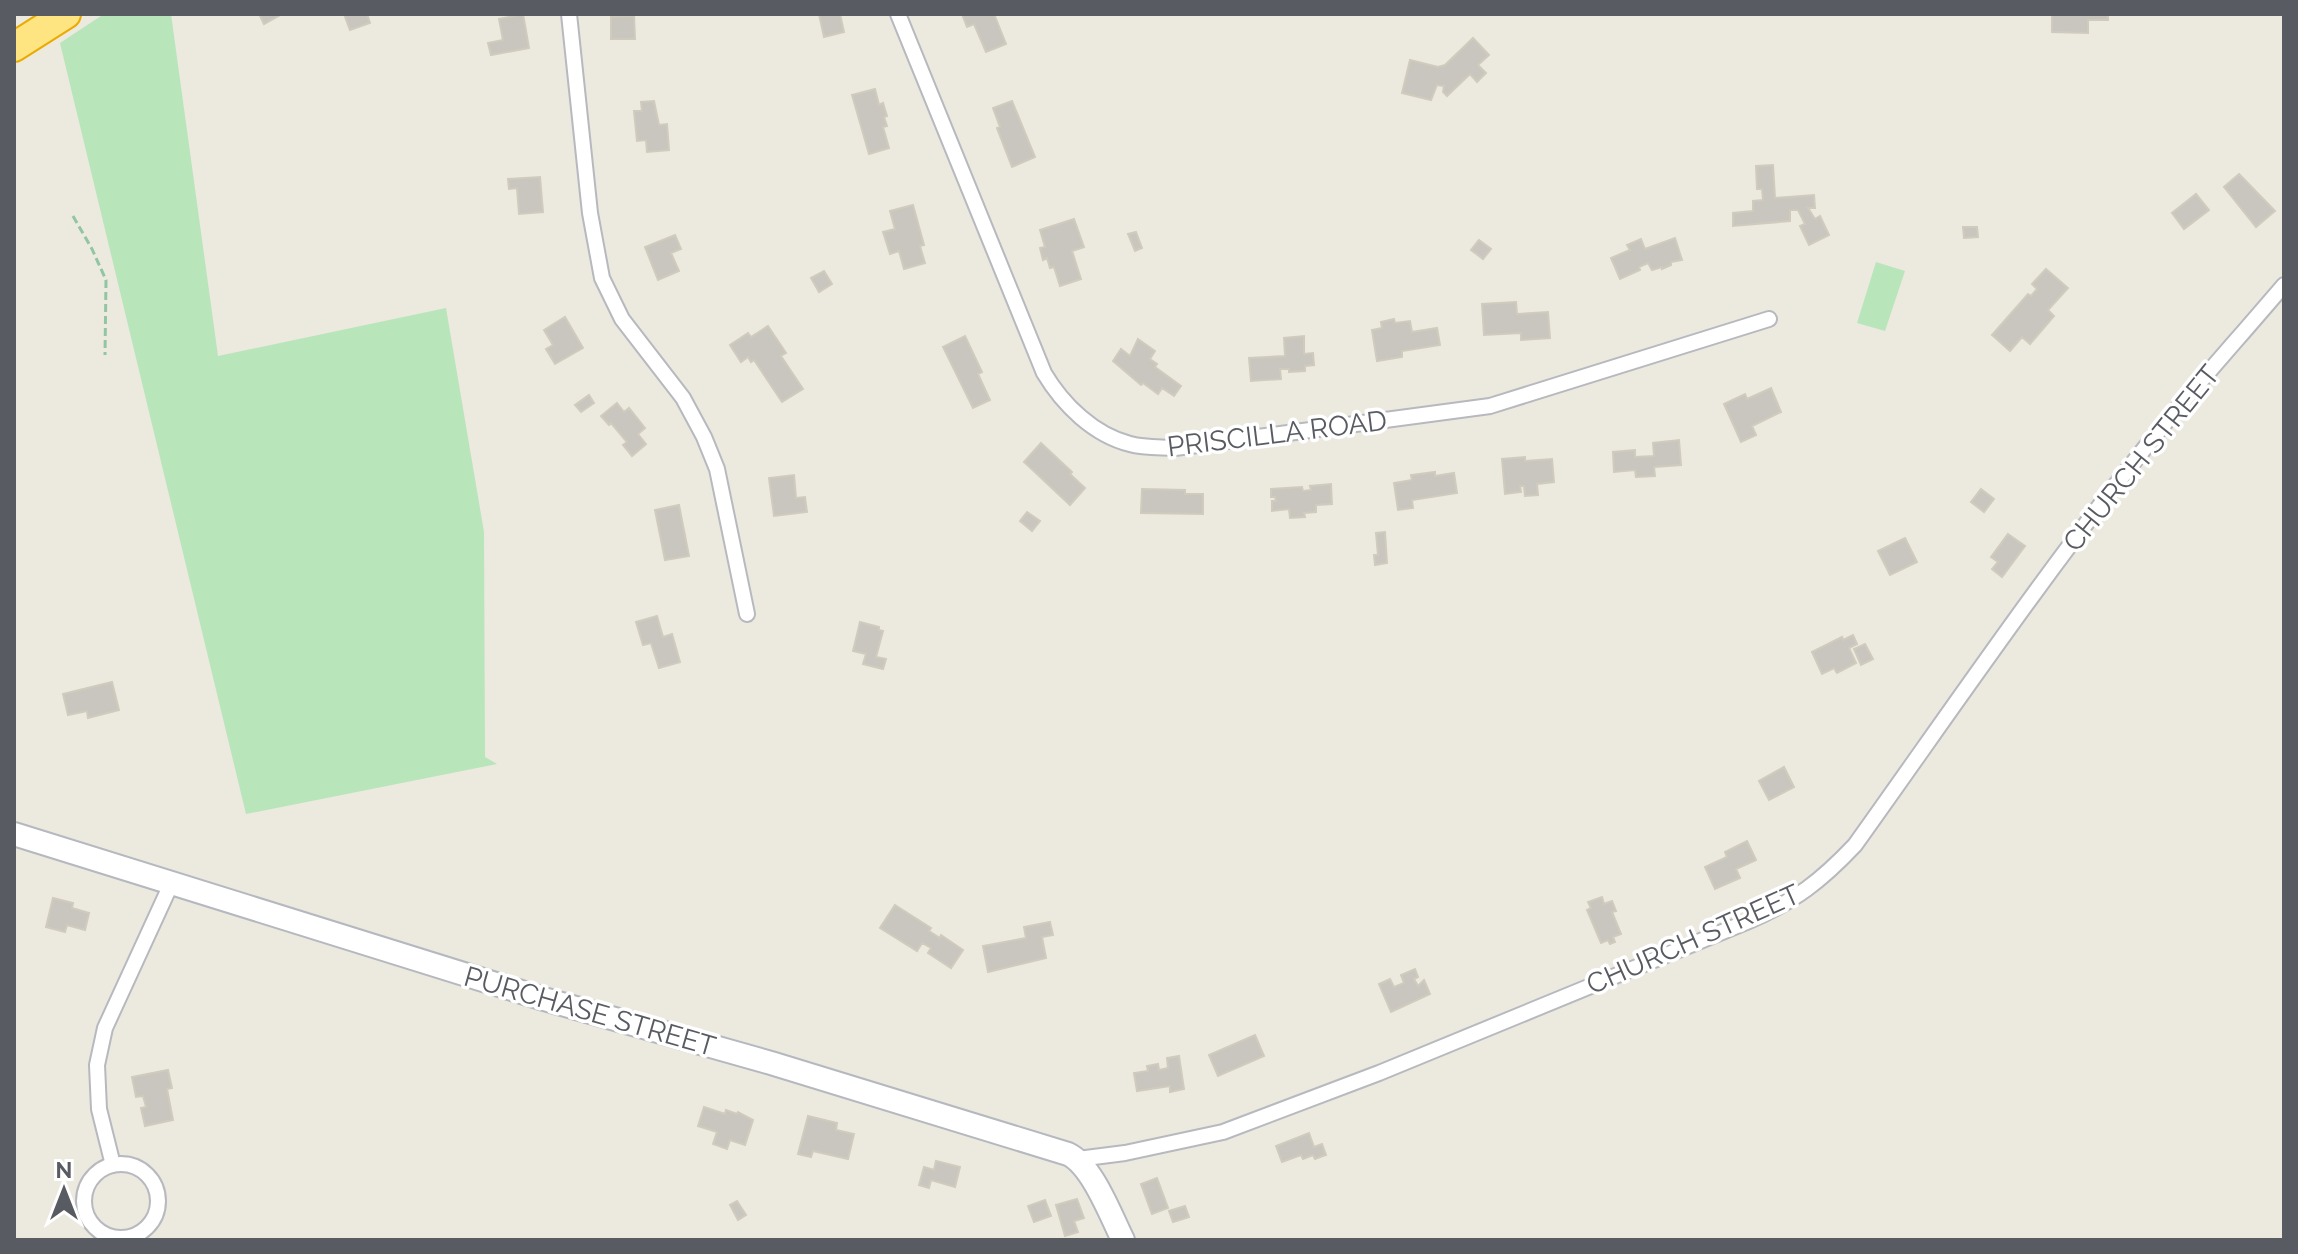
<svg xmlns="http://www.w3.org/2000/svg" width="2298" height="1254" font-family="Raleway,sans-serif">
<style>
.green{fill:#b9e5bb}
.building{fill:#c8c6be;stroke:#d0cbbd;stroke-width:2}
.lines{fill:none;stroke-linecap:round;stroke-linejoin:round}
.street-casing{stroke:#b7b9bf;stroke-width:18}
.secondary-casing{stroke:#b5b8bf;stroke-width:26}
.highway-casing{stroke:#eaaa00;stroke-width:32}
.path{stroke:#92c6a3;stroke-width:3;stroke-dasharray:8 4;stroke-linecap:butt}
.street{stroke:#fff;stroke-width:14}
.secondary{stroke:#fff;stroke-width:22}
.highway{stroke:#ffe482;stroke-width:28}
.labels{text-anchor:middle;stroke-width:7;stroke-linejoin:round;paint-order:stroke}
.street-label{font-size:28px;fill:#585b61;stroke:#fff}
</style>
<rect width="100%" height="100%" fill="#ece9df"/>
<path class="green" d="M104 14H171L218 356 446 308 484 532 485 757 497 764 246 814 60 43Z
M1876 262 1905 271 1885 331 1857 323Z"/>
<path class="building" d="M259 14H282L264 24Z
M344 14H367L370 23 350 30Z
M523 14 529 48 491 55 488 43 503 40 499 19Z
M819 14H840L844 32 824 37Z
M962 14H994L1006 44 986 52 974 24 967 27Z
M2052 14H2108V20H2088V33L2052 32Z
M634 16 635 39H611V17Z
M1473 38 1489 55 1478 65 1486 73 1477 82 1470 74 1447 96 1443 92 1444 86 1437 85 1431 100 1402 93 1410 60 1438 67 1445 65Z
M875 89 879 105 883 103 887 116 884 117 887 126 883 127 889 148 869 154 852 95Z
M654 101 659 125 667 124 669 150 647 152 646 140 637 141 634 111H642L641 102Z
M1012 101 1035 157 1012 167 997 128 1000 127 993 108Z
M1773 165 1775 198 1814 195 1815 208H1808L1815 219 1820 216 1829 235 1809 245 1800 226 1805 224 1798 210H1790V221L1733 226V213L1753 211V201L1763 200 1762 189H1757L1756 166Z
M2239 174 2275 211 2256 227 2224 187Z
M540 177 543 212 519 214 517 188 509 189 508 179Z
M2196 194 2209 210 2184 229 2172 213Z
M913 205 924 245 920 246 925 263 904 269 899 251 890 254 883 232 895 229 890 211Z
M1074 219 1084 247 1072 251 1081 279 1060 286 1054 267 1050 268 1047 258 1043 260 1040 248 1045 247 1040 230Z
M1963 227H1977L1978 237 1964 238Z
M1136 232 1142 248 1135 251 1128 234Z
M675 235 681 249 671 253 679 271 658 280 645 247Z
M1675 238 1682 260 1671 262V265L1662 269V267L1652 270 1648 263 1639 267 1640 270 1620 279 1611 258 1630 250 1627 245 1641 239 1645 249Z
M1479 240 1491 249 1483 259 1471 250Z
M2046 269 2068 288 2048 310 2054 316 2030 344 2022 337 2010 351 1992 335 2028 294 2031 296 2037 289 2032 284Z
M824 271 832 284 819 292 811 278Z
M1516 302 1517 314 1548 312 1550 338 1521 340V333L1484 335 1482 304Z
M565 317 583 348 555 364 546 349 553 345 544 330Z
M1394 319 1395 323 1410 321 1412 332 1437 328 1440 345 1402 351V357L1377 361 1372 330 1382 328 1381 322Z
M768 326 786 353 781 356 803 389 782 402 754 360 751 362 748 357 741 362 730 345 748 333 751 337Z
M965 336 982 372 978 374 990 400 973 408 943 347Z
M1304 336V354L1313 353 1314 365 1305 366V371L1289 372V369H1280L1281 379 1251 381 1249 358 1285 356 1284 338Z
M1138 339 1155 351 1150 359 1157 364 1155 367 1181 386 1174 396 1162 388 1158 394 1143 383 1141 385 1113 361 1121 349 1130 356Z
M1771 388 1781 412 1752 426 1756 435 1741 442 1724 404 1745 394 1747 399Z
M589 395 594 403 581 412 575 405Z
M617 403 624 412 629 408 645 428 638 434 646 444 632 456 623 445 627 442 611 423 609 425 601 416Z
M1679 440 1681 465 1654 467 1655 476 1636 477 1635 470 1614 472 1613 452 1635 450V457L1654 456 1653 443Z
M1041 443 1072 472 1070 474 1085 488 1070 505 1024 462Z
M1525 457V461L1552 459 1554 482 1537 484 1538 495 1525 496 1524 486H1520L1521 492 1505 494 1502 459Z
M1435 472V476L1454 473 1457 493 1412 500 1413 508 1398 510 1394 483 1412 480 1411 475Z
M794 475 796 498 805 497 807 512 774 516 769 478Z
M1331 484 1332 504 1316 505V512L1304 513 1305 517 1290 518 1289 509 1272 511V501H1276L1275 497H1271V489L1302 487 1303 491 1311 490 1310 486Z
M1142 489 1185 490V494H1203V514L1141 513Z
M1981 489 1994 499 1984 512 1971 502Z
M679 505 689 556 665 560 655 510Z
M1027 512 1040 521 1032 531 1020 521Z
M1385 532 1387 563 1375 565 1374 555H1378L1376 533Z
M2008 534 2025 546 2002 577 1992 569 1998 562 1991 557Z
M1905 538 1917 562 1890 575 1878 551Z
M657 616 663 637 672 634 680 662 659 668 651 643 643 645 636 622Z
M860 622 879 627V630L883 631 876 657 886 659 883 669 863 664 866 654 853 651Z
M1853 635 1857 644 1849 648 1856 663 1837 673 1834 668 1822 674 1812 652 1842 637 1843 640Z
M1865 644 1873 659 1861 665 1854 649Z
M112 682 119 710 88 718 87 711 68 715 63 694Z
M1784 767 1794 787 1769 800 1759 781Z
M1747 841 1756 860 1736 869 1740 878 1715 889 1705 867 1727 857 1725 852Z
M1602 897 1604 904 1612 901 1616 911 1612 912 1621 934 1613 937 1615 942 1610 944 1608 940 1601 943 1587 910 1591 908 1588 902Z
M53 898 73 903 72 908 89 913 85 930 67 925 65 932 46 927Z
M895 905 931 928 929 931 940 938 941 935 963 950 951 968 928 953 931 948 922 943 917 951 880 928Z
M1050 922 1053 935 1042 937 1046 958 988 972 983 946 1026 938 1024 927Z
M1415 969 1418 977 1414 979 1418 986 1424 980 1430 994 1391 1012 1379 984 1390 979 1394 987 1404 983 1401 975Z
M1255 1035 1264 1056 1218 1076 1209 1055Z
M1179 1056 1184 1089 1170 1092V1086L1137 1091 1134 1073 1148 1071 1147 1066 1158 1064 1159 1070 1168 1068 1167 1058Z
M168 1070 172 1088 167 1089 173 1120 145 1126 141 1108 146 1107 143 1096 136 1097 132 1077Z
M704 1107 725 1114 726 1110 737 1114 738 1112 753 1120 745 1145 730 1140 727 1149 713 1144 717 1132 698 1126Z
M808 1116 837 1123 836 1130 854 1134 848 1159 813 1151 811 1157 798 1154Z
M1309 1133 1314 1147 1322 1144 1326 1155 1315 1159 1313 1155 1303 1159 1301 1155 1282 1162 1276 1146Z
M936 1161 960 1167 955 1187 931 1180 929 1188 919 1185 924 1167 934 1170Z
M1157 1178 1168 1208 1152 1214 1141 1184Z
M1077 1199 1084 1218 1074 1221 1078 1232 1065 1236 1056 1205Z
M1045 1200 1051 1216 1034 1222 1028 1206Z
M737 1201 746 1215 738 1220 730 1205Z
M1185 1206 1189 1217 1173 1222 1169 1211Z"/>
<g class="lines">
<defs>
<path id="street" d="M569 14 590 213 602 278 622 319 683 398 704 437 717 469 747 614
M898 14 1044 373C1063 405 1094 435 1130 444 1144 448 1160 447 1175 448L1490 406 1769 319
M1078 1159 1125 1153 1223 1132 1379 1073 1749 921C1795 901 1821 881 1855 845 1955 705 2052 562 2161 428 2201 380 2243 333 2284 285
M84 1201a37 37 0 1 1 74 0a37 37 0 1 1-74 0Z
M113 1165 99 1109 97 1065 105 1028 172 882"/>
<path id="secondary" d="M14 834 544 999 771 1063 1068 1154C1092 1165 1111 1216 1123 1240"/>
<path id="highway" d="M14 47 66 14"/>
</defs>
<use href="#street" class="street-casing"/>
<use href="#secondary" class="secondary-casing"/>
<use href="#highway" class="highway-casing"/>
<path class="path" d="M73 216 92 249 106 280 105 355"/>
<use href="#street" class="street"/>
<use href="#secondary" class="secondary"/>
<use href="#highway" class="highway"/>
</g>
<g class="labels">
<g class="street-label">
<text transform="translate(1277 433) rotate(-7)" y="10">PRISCILLA ROAD</text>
<text transform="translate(2141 458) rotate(-51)" y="10">CHURCH STREET</text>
<text transform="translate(1693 939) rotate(-24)" y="10">CHURCH STREET</text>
<text transform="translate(590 1011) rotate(16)" y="10">PURCHASE STREET</text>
</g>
</g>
<rect width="2298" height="1254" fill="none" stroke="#585b61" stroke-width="32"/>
<g transform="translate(64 1190)" stroke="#ffffff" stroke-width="6" paint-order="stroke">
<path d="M0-6L14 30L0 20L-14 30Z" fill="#585b61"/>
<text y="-12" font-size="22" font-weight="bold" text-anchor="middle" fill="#585b61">N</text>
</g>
</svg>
